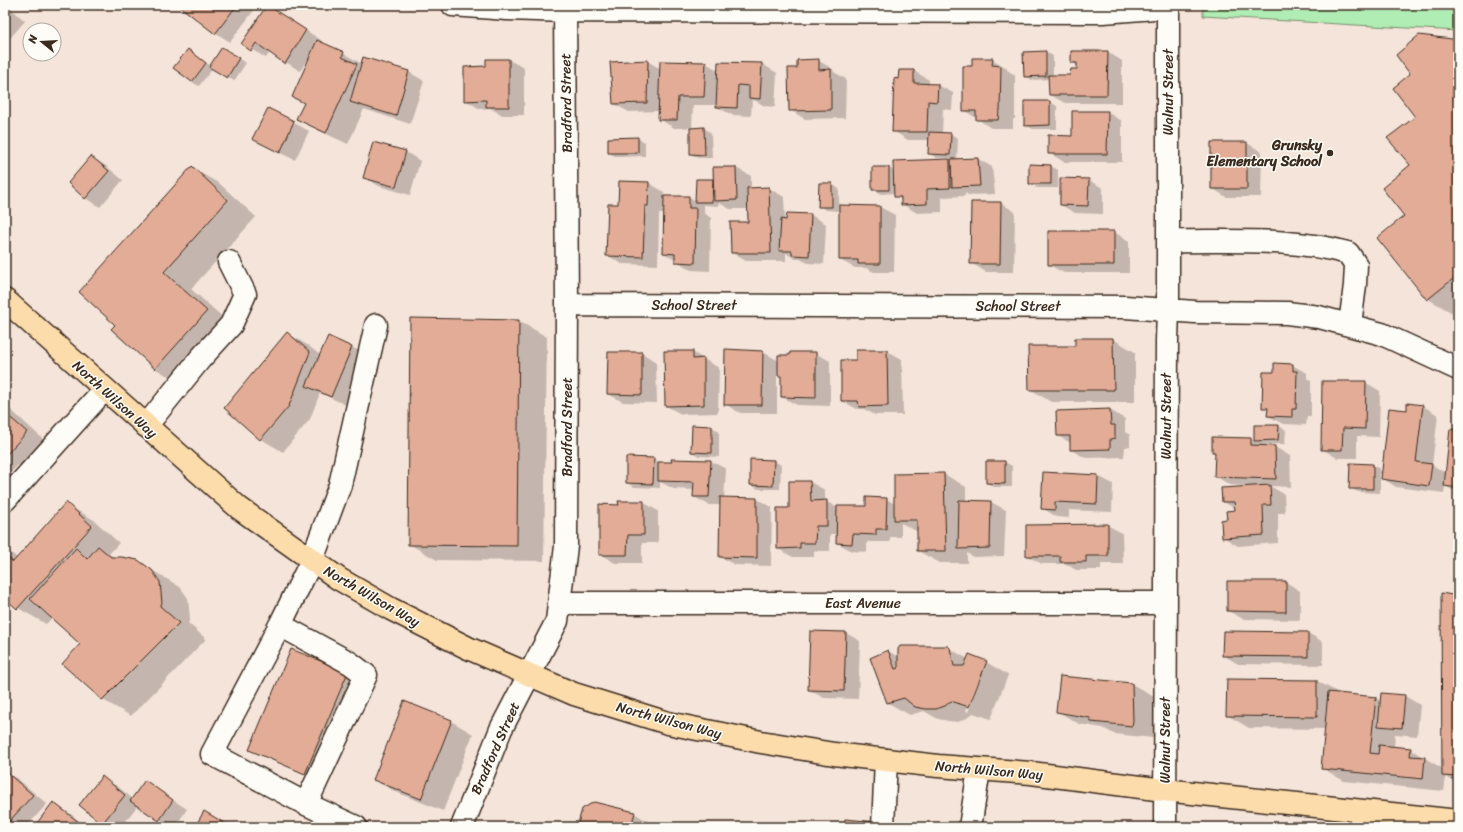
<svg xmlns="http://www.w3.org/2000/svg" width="1463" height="832" font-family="Sriracha,sans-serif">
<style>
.green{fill:#b0edb4;stroke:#768c69}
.shadow{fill:#0003;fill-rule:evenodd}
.building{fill:#e2ac97;stroke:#3b2a1e}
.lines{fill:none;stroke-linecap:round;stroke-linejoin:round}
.minor-casing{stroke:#3b2a1e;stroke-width:25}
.major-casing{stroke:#3b2a1e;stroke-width:25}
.minor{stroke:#fdfcf7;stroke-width:22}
.major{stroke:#fddcac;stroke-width:22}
.poi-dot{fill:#3b2a1e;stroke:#fdfcf7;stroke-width:1.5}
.labels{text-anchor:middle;stroke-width:3;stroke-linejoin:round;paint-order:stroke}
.street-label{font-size:14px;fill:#3b2a1e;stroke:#fdfcf7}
.poi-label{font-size:14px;font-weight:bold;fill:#3b2a1e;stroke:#fdfcf7;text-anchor:end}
</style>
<rect width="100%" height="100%" fill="#f5e4da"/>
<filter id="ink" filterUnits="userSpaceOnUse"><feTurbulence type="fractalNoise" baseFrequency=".025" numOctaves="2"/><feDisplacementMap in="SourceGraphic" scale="8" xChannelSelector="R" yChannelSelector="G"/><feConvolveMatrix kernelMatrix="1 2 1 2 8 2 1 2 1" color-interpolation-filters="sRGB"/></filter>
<g filter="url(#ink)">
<path class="green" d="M1203 5H1458V31L1203 16Z"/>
<path class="shadow" d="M5 5H7L25 21 5 44Z
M180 5H258L230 42 216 33Z
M268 6 321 40 319 42 343 53 362 64 364 58 409 72 424 81 410 124 364 109 348 144 320 131 298 119 304 103 310 59 309 58 300 71 270 52 266 58 242 44Z
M1451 40 1458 44V313L1456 315 1428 299 1405 216 1417 117Z
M222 49 246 63 234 81 213 68 199 86 192 82 188 50 211 66Z
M1046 52 1053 56V76H1071L1078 70V66L1072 62 1108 52 1122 61V103H1065L1050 95V79L1032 80 1025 76Z
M992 59 1007 68V70L1015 75V119H1013V128H991L964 110 973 67Z
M509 60 524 68V115H502L490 108 480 109 465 100 487 67Z
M647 61 661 69 706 63 719 71 762 64 777 73 775 107 765 106 752 99 751 116 732 115 717 107 718 105H693L692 129 704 128 711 133 712 158H698L691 154V128H674L659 119V111L629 112 614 104Z
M819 61 833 69 834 72 846 79 845 118 805 119 790 110 798 69Z
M900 71H914L929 80V84L938 85 953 93 952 110 943 109 942 134H951L958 138 957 160 978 159 992 167 995 194 968 195 965 193V196L942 197V212L917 213 902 204V200L895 196V193L881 194 873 189 889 168 894 171 949 160 952 162V158H936L929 153V140H908L893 131Z
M1050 102 1057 106V129H1033L1025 125Z
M269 109 309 131 295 160 268 147Z
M1107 112 1122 121V162H1064L1049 153Z
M637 138 645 142V156L617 157 609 153Z
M1247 143 1262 152 1261 197H1226L1212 188Z
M406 152 420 161 410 195 379 186 364 177Z
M92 157 106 166 123 180 100 207 85 198Z
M1051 166 1058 170V188H1037L1030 183Z
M192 168 220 184 256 217 191 289 234 327 184 385 156 369 112 329 116 324Z
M736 168 751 176V189L769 188 784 197 785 221 811 215 826 224 824 264 808 263 800 259H795L786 253V261H746L732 253 749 223 748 209H730L719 203V206L704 205V213L711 218 710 271 691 270 664 253V214H659L658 265 622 264 607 255 619 205 649 183 664 192V197H689L696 202 713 180 715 182Z
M1088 180 1103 188V214L1075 213 1061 205Z
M820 184H832L839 189V206L880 207 895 215 894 272H874L866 268H855L840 260V211L826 210 819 206Z
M1001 203 1015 212 1014 272H986L971 263Z
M1114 232 1129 241V273H1064L1049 265Z
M519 321 547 337 544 561 437 560 409 544Z
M287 333 309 346 321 356 329 337 352 347 367 356 346 405 320 393 310 419 283 452 261 439 225 408Z
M1113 339 1135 352V402H1051L1030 389Z
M857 351H887L902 359 903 415H875L864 409H857L842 401 857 361Z
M692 352 719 368 718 413 681 414 666 406Z
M763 352 779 361 791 356 815 353 830 361V406L797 405 782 397V377L777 374V413H740L725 404Z
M642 353 656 362 657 403 623 402 608 394Z
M1292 365 1307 373V378L1311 380V417H1307L1306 425 1283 424 1268 416 1269 411 1263 407 1275 373Z
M1365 382 1380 391 1379 437 1357 436V458H1337L1322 449Z
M1423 406 1438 415 1432 465 1446 473 1458 431V493L1445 486 1444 493 1396 487 1382 478 1407 411Z
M5 407 11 410 54 449 32 473 18 465 5 479Z
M1110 410 1125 419V432L1130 435V446L1125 447 1124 457 1086 458 1071 450V443L1058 436Z
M1255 426H1279L1286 430 1285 444 1260 445 1263 447H1275L1290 456 1291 487 1270 486 1284 494 1285 513H1278V543L1238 546 1223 537 1228 520 1236 511V509L1223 502 1250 487V486L1230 485 1215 476 1216 453 1213 451 1251 439 1255 442Z
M712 427 719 431V457L699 456 692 452Z
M654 459 660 463 711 461 726 469 724 498 757 499 772 507 771 566 735 565 720 557 721 505H709L694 497 695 490 674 489 660 482V488L634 487 627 483Z
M774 461 781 465 780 489H758L751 485Z
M987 462H1005L1012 466V487H994L987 483Z
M1373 465 1380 469V493L1358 492 1350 488Z
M1044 473 1098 476 1113 484 1112 512 1069 510V518L1057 517 1042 508Z
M944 474 966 487V501L991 502 1006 510 1004 556 973 557 967 553V563H940L918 551V532L901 523V537H890V542H867V552L852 551 837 543V534H830V551H814V557H793L778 549 790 509V482H810L825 490V501L838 508 867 507 886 499 895 504V475Z
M643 502 658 511V543H642V563H615L600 554Z
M66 504 94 520 119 543 109 554 116 558 137 561 180 587 188 598 190 619 188 623 206 639 131 716 103 700 63 664 81 644 52 618 46 624 18 608 5 597V547L17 558Z
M1107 525 1122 533 1123 564H1101V570H1076L1066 564H1042L1027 556Z
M1286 582 1300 591V620L1243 619 1228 611Z
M1458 597V784L1446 777 1444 791 1344 781 1322 768 1325 729 1249 728 1227 715 1228 680 1317 681 1339 693 1376 698 1381 701 1382 694 1405 696 1420 705 1417 736 1395 734 1394 748 1410 749 1443 769Z
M1223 632 1308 633 1323 642V665L1238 664 1223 655Z
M846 633 860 641 858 699 824 698 809 690Z
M947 647 968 659 986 662 1008 675 991 719 973 713 967 718 958 722 948 721 938 719 924 711 910 715 888 703 871 658 888 651 899 657ZM979 678H981L968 712 966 711Z
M292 650 355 677 313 777 250 750Z
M1061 677 1132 684 1154 697 1155 734 1153 738 1114 734 1103 728 1079 724 1057 711Z
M451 721 473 734 443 811 396 792 374 780Z
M5 771 19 780 47 804 26 827H10L5 824Z
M102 778 117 786 133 799 145 782 187 809 175 827H172L138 805 121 827H110L102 823Z
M53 804 68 812 87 827H36Z
M634 813 656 826V827H578Z"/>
<path class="building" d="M178 5H237L215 34Z
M267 5 306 30 285 64 256 43 251 51 241 44Z
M1419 35 1452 39 1458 46V162L1456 163 1458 166V275L1427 300 1377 238 1404 216 1382 188 1410 165 1387 138 1415 117 1393 88 1410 74 1396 55Z
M317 40 344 52 342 57 357 64 326 133 296 119 304 103 292 97Z
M222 47 239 58 227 78 209 67Z
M188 49 206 63 192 82 173 68Z
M1046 51V76L1024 77 1023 52Z
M1071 51H1108L1107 95H1049L1048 75H1070L1071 69H1077V63H1071Z
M363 57 409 71 396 116 350 102Z
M972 58H993L992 65 1001 66 1000 111H999L998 120H976V111H963V66H972Z
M486 59H509V107H486V100L464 101V67L486 66Z
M819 59V70L831 69V110L789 111 788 68H797V60Z
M648 60 647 103 613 104 610 62Z
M660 61 706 62 704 97H678L677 120H658Z
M718 62 762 63 760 99 749 98V86L738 85 737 108 716 107Z
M899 70H914V83L938 84 937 102 928 101 927 132H892L894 78 898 79Z
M1024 101H1050V125L1024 126Z
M268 108 294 121 280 153 252 139Z
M1072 111H1108L1107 154H1048V135L1072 136Z
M704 127 705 155 690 154V128Z
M929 132 951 133 950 155 928 154Z
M638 137V153H608V138Z
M373 142 406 151 396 187 363 178Z
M1211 142H1247V189H1211Z
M91 156 109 171 85 199 68 183Z
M978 158 980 186 952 187 951 159Z
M950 159V188L927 189V204L901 205V197H894L893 161Z
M1029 164 1051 165V184H1029Z
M192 166 228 200 164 272 207 311 155 369 111 329 115 325 79 292Z
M713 167H736L737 200 714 201Z
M872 167H889V190H872Z
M1060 178 1089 179 1088 206 1060 205Z
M696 179H713L712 202H695Z
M619 181 649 182 648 206H645L643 257 606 256 608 204H618Z
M819 183H832V207H818Z
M769 187 771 253H731L730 222H748L747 188Z
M664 196H689V208H696L695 263 675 262V254L663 253Z
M971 202H1001L1000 264H970Z
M839 205 880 206V264H858V260H839Z
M787 213 811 214 809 256 792 255V251H779L781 219 786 220Z
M1048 231H1114V265H1048Z
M410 318 519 320 517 546 408 545Z
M287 332 310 352 289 406 260 440 224 408Z
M328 336 352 347 331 397 306 386Z
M1075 338H1113L1114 390H1029L1028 346H1075Z
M725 349 763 351 762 405H724Z
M856 350H887L888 406 859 407 858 401H841V360H856Z
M664 351H693V359L704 358V405L665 406Z
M608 352H642V395L607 394Z
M790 352H816V398L781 397V376H778V355H790Z
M1274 363 1293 364V371H1297L1296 409H1292V417L1267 416 1268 408H1262L1263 372H1274Z
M1322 381H1366L1365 429 1343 428 1342 450H1321Z
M1407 403 1423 405 1416 462 1432 464 1429 486 1381 479 1389 408 1407 410Z
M1110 409 1111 425H1115V438L1110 439V449L1070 450V436H1057L1056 411Z
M5 413 27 432 5 456Z
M692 425 712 426V453L691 452Z
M1254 425H1279L1278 440 1254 441Z
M1450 429 1458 430V488L1444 486Z
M1212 437 1251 438V445L1275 446 1276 479 1214 477 1215 452H1212Z
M626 457 654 458 653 484 626 483Z
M671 459 711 460 709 497H693L694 482 658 481V462H672Z
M750 459 774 460 773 486 750 485Z
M986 461H1005V484L986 483Z
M1350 463 1373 464V489H1349Z
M1043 472 1098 475 1097 504 1055 502V510L1041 509Z
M944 473 946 551H917V520H894V474Z
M789 481H810L811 501 827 500V526H816L815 543H800V548L777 549V508H789Z
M1270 485 1271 505H1263L1264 535 1222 538 1221 520 1227 519 1226 511 1235 510 1234 502H1222L1221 488Z
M720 497 757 498V558L719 557Z
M866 497 887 498 886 529H876V535L853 534 852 544 836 543 837 506H866Z
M959 500 991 501 990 548 958 549Z
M618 501H644V535H628L627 555H599V504L619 505Z
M66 502 92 526 17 609 5 598V555L13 562Z
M1108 524V556H1086V562H1060V556H1026V525Z
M98 546 111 557H122L138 560 152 570 160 582 162 603 160 606 179 623 102 700 62 664 80 644 30 599 76 548 87 559Z
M1227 581H1286V612L1227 611Z
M1441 593 1458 596V777L1442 776Z
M810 631 846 632 844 691 808 690Z
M1223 631 1308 632V657L1222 656Z
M900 646H948L950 648 954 666H964L969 654 987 661 969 707 951 701 945 706 936 709H926L915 707 904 698 887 703 870 658 888 650 895 669 898 668V649Z
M291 649 348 672 305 774 249 750Z
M1060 676 1132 683 1133 721 1132 726 1091 722 1090 718 1056 712Z
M1227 679 1317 680V717L1226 716Z
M1328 692 1376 697 1370 753 1378 754 1379 745 1411 748 1410 756 1425 757 1423 779 1321 769Z
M1381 693 1405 695 1402 728 1378 726Z
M404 701 452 720 421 799 373 780Z
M5 771 33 795 6 825H5Z
M102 776 125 795 102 824 79 805Z
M145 780 173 800 159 821 130 801Z
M53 802 85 827H34Z
M594 802 635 812 631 827H577L582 809Z
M204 811 231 827H195Z
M845 819 878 822 877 827H844Z"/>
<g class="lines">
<defs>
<path id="minor" d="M453 5 507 9 565 11 1103 12 1168 7
M1168 241C1228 242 1290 237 1348 253L1356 265 1355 285 1350 325
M567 305 1125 307 1195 312 1287 313 1319 317 1382 334 1458 369
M146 426 200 359 231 325 245 294 229 262
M5 500 104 390
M560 603H1166
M280 625 312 560 340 485 376 325
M306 804 366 675 350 663 280 625 212 754 306 804 356 827
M462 827 501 729 557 621 566 546 567 305 565 5
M883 827 886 760
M970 827 979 770
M1165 827 1167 341 1168 309V5"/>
<path id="major" d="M5 300 239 508 339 579 391 609 468 648 574 694 668 723 761 742 834 754 938 766 1031 773 1164 790 1458 821"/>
</defs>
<use href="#minor" class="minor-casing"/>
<use href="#major" class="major-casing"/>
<use href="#minor" class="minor"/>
<use href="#major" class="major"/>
</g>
</g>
<circle class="poi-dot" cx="1330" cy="153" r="4"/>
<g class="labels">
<g class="street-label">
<text transform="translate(1168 92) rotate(-90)" y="5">Walnut Street</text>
<text transform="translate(566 103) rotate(-91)" y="5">Bradford Street</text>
<text x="694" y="310">School Street</text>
<text x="1018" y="311">School Street</text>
<text transform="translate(115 399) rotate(42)" y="5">North Wilson Way</text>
<text transform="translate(1166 416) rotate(-90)" y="5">Walnut Street</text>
<text transform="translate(567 427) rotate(-90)" y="5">Bradford Street</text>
<text transform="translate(372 596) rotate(30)" y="5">North Wilson Way</text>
<text x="863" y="608">East Avenue</text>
<text transform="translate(669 720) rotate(15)" y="5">North Wilson Way</text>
<text transform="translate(1165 740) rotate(-90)" y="5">Walnut Street</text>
<text transform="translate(495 748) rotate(-66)" y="5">Bradford Street</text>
<text transform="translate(989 770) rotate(5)" y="5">North Wilson Way</text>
</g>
<g class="poi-label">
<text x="1322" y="150">Grunsky<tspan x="1322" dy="16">Elementary School</tspan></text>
</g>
</g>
<rect width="1463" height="832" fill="none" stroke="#fdfcf7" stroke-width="20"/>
<rect x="10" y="10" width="1443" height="812" fill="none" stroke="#3b2a1e" stroke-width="1.5" filter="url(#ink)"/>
<g transform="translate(42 42) rotate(288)"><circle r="19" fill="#fdfcf7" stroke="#afa8a0"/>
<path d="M0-3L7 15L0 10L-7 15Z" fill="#3b2a1e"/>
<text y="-6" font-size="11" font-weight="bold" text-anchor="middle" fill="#3b2a1e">N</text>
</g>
</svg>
